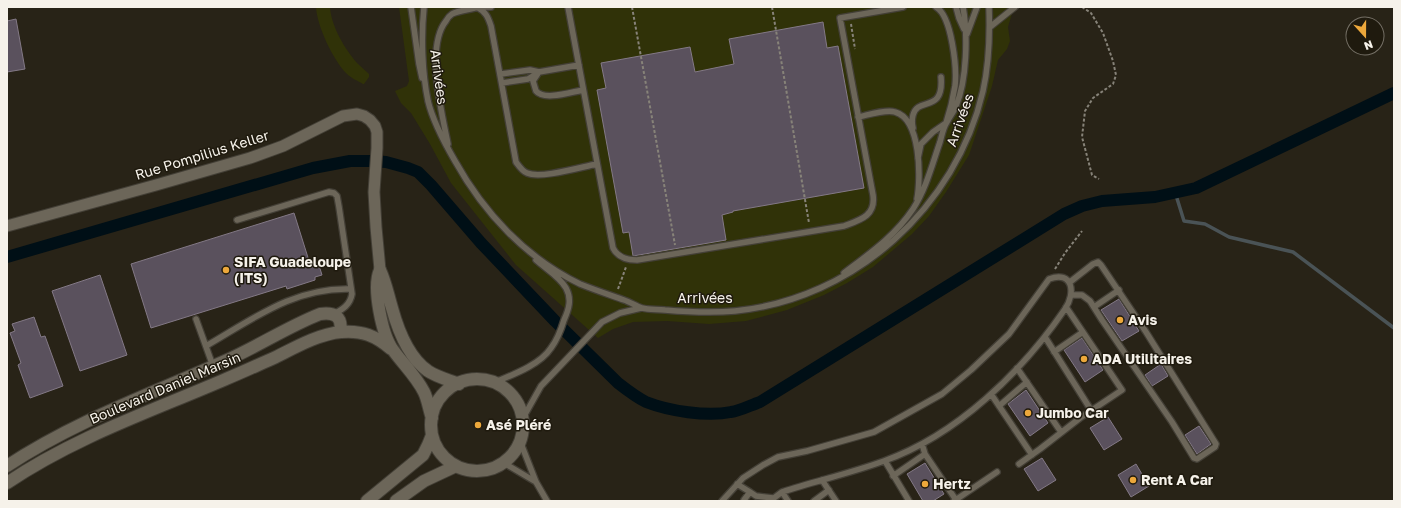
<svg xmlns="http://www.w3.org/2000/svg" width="1401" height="508" font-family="'Golos Text',sans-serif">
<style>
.green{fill:#303208}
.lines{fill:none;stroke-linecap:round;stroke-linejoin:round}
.stream{stroke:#4a5356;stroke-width:3.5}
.canal{stroke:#000f16;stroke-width:12}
.building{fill:#5a515d;stroke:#837986}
.lane-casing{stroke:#433f36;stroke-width:8}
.street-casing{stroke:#433f36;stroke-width:13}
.secondary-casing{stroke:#433f36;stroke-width:14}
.path{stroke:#878379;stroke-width:2;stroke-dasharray:3 2;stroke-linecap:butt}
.lane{stroke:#6c6659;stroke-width:5.5}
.street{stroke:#6c6659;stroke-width:11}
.secondary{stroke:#6c6659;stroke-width:12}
.poi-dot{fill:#eda83b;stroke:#1f1a0e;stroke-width:1.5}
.labels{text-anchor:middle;stroke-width:3;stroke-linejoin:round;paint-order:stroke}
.street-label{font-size:14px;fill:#f6f2ea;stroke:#1f1a0e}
.poi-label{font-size:14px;font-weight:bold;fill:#f6f2ea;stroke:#1f1a0e;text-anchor:start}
</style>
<rect width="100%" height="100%" fill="#282317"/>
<path class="green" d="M316 7H330C331 26 345 49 357 63 361 67 365 70 369 74V77L364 84H363C358 81 351 78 347 74 333 60 317 26 316 7Z
M399 7H1014L1008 27 1010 41 1007 49 998 60 992 86 969 155 946 192 929 216 912 234 873 267 847 283 824 295 787 310 746 321 709 324 667 321 633 322 613 329 598 338 516 265 451 183 430 144 411 113 401 103 395 91 407 86 409 81Z"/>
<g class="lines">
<path class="stream" d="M1175 192 1184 221 1205 224 1229 237 1293 252 1394 328"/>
<path class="canal" d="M7 257 313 168 350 161H370L386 162 408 168 418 172 431 185 481 243 555 321 618 383C627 390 636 397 646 402 669 411 707 417 731 412 740 411 751 405 760 402L1064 214 1082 206 1102 201 1155 197 1196 188 1394 93"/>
</g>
<path class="building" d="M16 19 25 69 7 72V21Z
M823 22 827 48 838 46 864 188 733 211V212L722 215 726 240 633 256 629 232 623 233 597 90 606 88 601 63 690 47 695 72 734 64 729 39Z
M294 213 310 264 318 262 322 275 315 277V280L287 289 286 286 151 328 131 264Z
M100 275 127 355 80 371 52 291Z
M1119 299 1139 331 1122 341 1101 310Z
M34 317 41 337 45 336 63 386 30 398 18 365 21 363 10 333 15 331 12 324Z
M1082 338 1103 370 1085 382 1064 350Z
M1161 364 1168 376 1152 386 1145 375Z
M1026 390 1048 423 1030 436 1008 404Z
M1108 417 1122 439 1104 450 1090 428Z
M1199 426 1211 444 1197 454 1185 435Z
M1042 458 1056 480 1038 491 1024 469Z
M925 463 944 494 933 501H923L907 474Z
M1136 464 1149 486 1131 497 1118 475Z"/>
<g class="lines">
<defs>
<path id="lane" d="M411 7 419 64 422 78
M424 7C421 36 422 72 428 101 433 122 444 142 455 161 484 213 526 258 580 284 595 290 610 295 624 300 630 302 636 306 642 308 649 310 657 309 665 310 689 312 712 313 735 311 855 299 956 207 983 91 989 64 990 35 989 7
M477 7C486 12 488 17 491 26L516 162C519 166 522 171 527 173 541 179 581 167 597 164
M478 7H491
M568 7 613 248C618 258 627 260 637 260L844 226C860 220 876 216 873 195L840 18 903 7
M956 7 959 18 964 29
M990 27 1015 7
M967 34 977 7
M539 72 533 81 536 91C544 101 571 92 583 90
M501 74 530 70 539 72 579 65
M502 83 528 79 536 74
M858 117C868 115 886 109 895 112 921 119 921 178 917 199
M913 128C912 124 912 119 913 115 918 96 944 114 941 77
M448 144C442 114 425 47 446 21 447 19 449 16 452 14 460 10 470 10 478 7
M918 158 921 144 933 132 946 123C950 111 953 99 955 86 957 69 952 16 936 7
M237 220 329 192 334 193 337 196 339 207 352 294C350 305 343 309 334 314
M844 273C869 254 895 236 913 209 926 189 932 165 940 142 942 135 943 128 947 122 950 116 954 112 956 106 967 80 968 35 963 7
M1070 282 1093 264 1098 262 1101 265 1146 332 1216 444 1215 447 1197 459 1194 458 1172 422 1102 320 1090 301 1082 295H1071
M1094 307 1119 290
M196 319 213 366
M1045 337 1091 410
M206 346C253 319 294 287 351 289
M1054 352 1083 332
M1017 368 1061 432
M493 383C512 375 540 365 551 348 557 340 561 330 564 320 569 309 572 299 566 288 559 276 546 269 536 260
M991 394 1032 455
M999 406 1027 382
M523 418 541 386 602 322 620 313 641 308
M520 441 536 482 547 501
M922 444 925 454 956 500
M885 461 909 501
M504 463 536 482
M1019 464 1040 449 1080 418 1122 390 1066 307
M893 476 925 454
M822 480 836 501
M737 484 750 492
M782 492 788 501
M744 500 750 492 756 496 773 498
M722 501 743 478 763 465 778 457 807 451 874 432 942 394 971 370 1009 334 1049 279C1073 270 1076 293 1065 309 1022 372 957 435 884 461 851 473 816 481 782 492L770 501
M814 501 829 490
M954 501 997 472"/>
<path id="street" d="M7 226 156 185 250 158 283 146 343 116 357 114 364 116 370 120 375 126 377 132V148L374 192 376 227 380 270"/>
<path id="secondary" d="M380 270C372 287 382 335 393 350 403 364 416 376 424 392 428 400 429 410 432 418
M380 270C386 283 388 295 392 308 398 330 408 357 428 371 437 377 449 380 459 384
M431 425a46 46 0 1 1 92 0a46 46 0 1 1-92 0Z
M7 466C75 421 151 394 225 361 257 347 287 327 320 314 334 312 343 316 340 332
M7 483C75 437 152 411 226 379 243 372 260 364 276 357 296 347 319 334 341 332 362 330 376 336 391 349
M367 501 423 455 428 445 432 435
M396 501 424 481 456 466"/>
</defs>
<use href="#lane" class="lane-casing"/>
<use href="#street" class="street-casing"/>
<use href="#secondary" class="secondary-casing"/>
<path class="path" d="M632 7 675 245
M772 7 809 223
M1082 7 1091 13 1103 33 1113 61 1116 75 1113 84 1093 98 1085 111 1082 137 1092 175 1099 179
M851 24 855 49
M1055 269 1065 253 1082 231
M618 289 626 267"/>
<use href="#lane" class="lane"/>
<use href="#street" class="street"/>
<use href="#secondary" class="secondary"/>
</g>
<g class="poi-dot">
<circle cx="226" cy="270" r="4"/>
<circle cx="1120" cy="320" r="4"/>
<circle cx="1084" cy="359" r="4"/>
<circle cx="1028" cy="413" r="4"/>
<circle cx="478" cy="425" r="4"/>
<circle cx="1133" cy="480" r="4"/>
<circle cx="925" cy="484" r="4"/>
</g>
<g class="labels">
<g class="street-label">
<text transform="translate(439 77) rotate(82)" y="5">Arrivées</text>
<text transform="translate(960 120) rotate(-70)" y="5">Arrivées</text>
<text transform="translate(202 155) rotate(-17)" y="5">Rue Pompilius Keller</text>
<text x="705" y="303">Arrivées</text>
<text transform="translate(165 388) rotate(-23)" y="5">Boulevard Daniel Marsin</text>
</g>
<g class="poi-label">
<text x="234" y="267">SIFA Guadeloupe<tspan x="234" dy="16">(ITS)</tspan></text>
<text x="1128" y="325">Avis</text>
<text x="1092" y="364">ADA Utilitaires</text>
<text x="1036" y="418">Jumbo Car</text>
<text x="486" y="430">Asé Pléré</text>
<text x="1141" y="485">Rent A Car</text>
<text x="933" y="489">Hertz</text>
</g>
</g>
<rect width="1401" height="508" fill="none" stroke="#f6f2ea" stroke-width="16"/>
<g transform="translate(1365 36) rotate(159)"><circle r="19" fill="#1f1a0e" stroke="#757066"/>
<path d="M0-3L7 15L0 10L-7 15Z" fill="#eda83b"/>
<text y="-6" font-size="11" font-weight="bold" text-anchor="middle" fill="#f6f2ea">N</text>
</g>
</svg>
